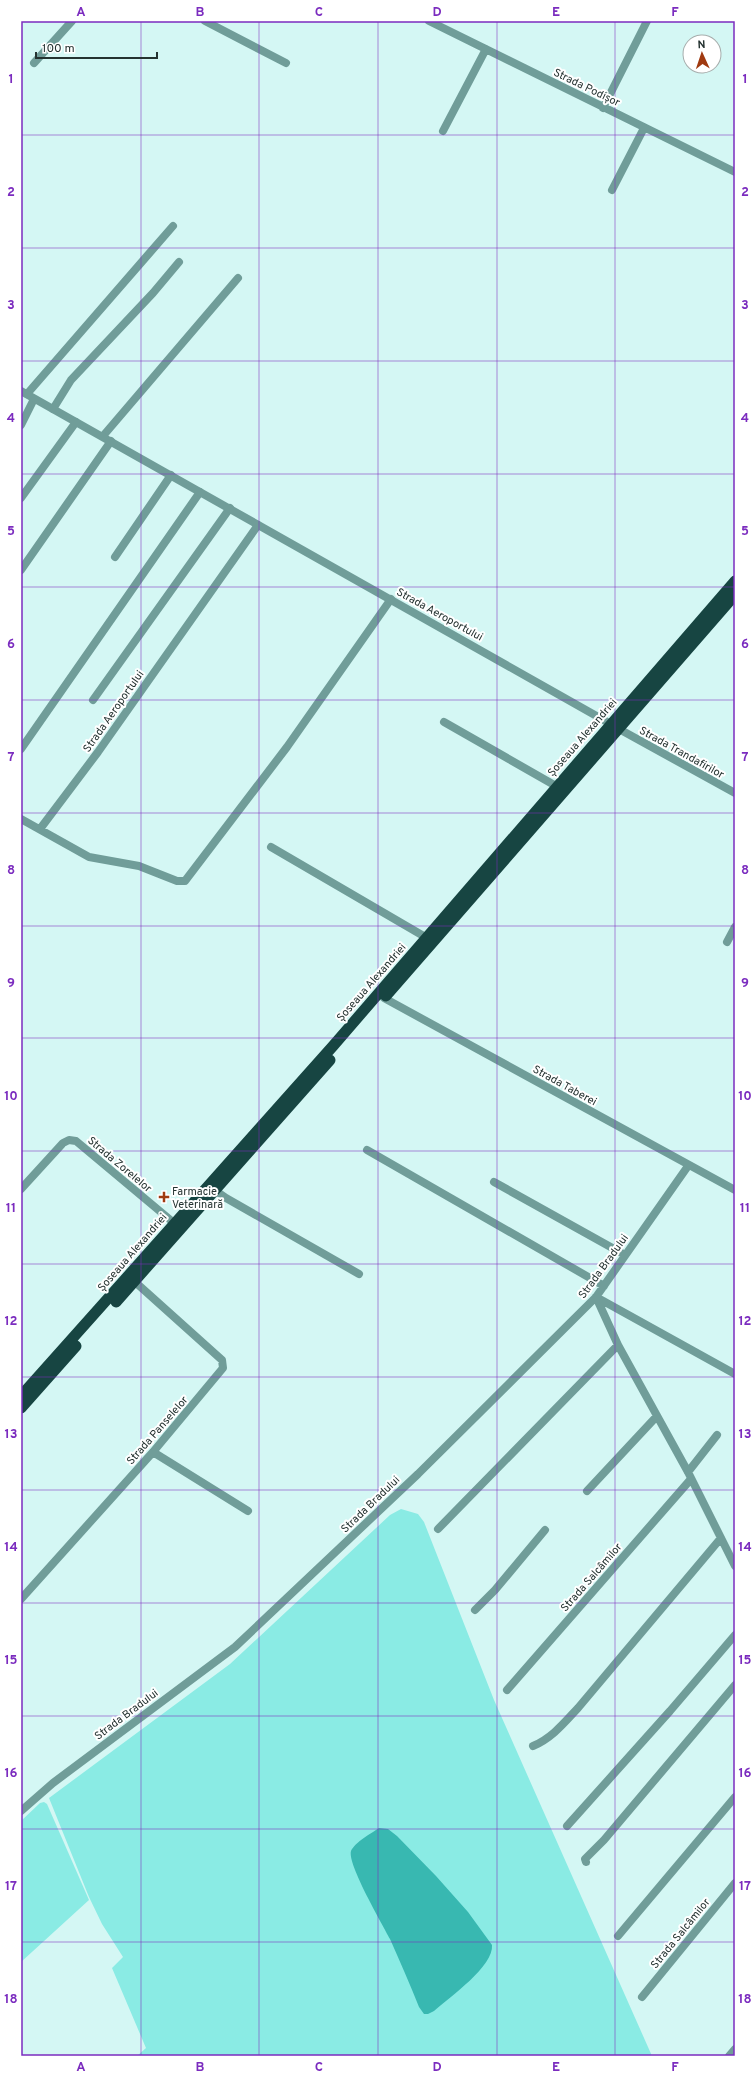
<svg xmlns="http://www.w3.org/2000/svg" width="756" height="2077" font-family="Overpass,sans-serif">
<style>
.green{fill:#8aebe4}
.water{fill:#38b8b1}
.lines{fill:none;stroke-linecap:round;stroke-linejoin:round}
.minor{stroke:#709d99;stroke-width:8}
.tertiary{stroke:#709d99;stroke-width:8}
.trunk{stroke:#174542;stroke-width:11}
.grid{fill:none;stroke:#7b2cbf;stroke-width:1;stroke-opacity:0.55}
.poi-dot{fill:#a03a10;stroke:#fff;stroke-width:1.5}
.labels{text-anchor:middle;stroke-width:4;stroke-linejoin:round;paint-order:stroke}
.street-label{font-size:11px;fill:#243230;stroke:#fff}
.poi-label{font-size:11px;fill:#243230;stroke:#fff;text-anchor:start}
.neatline{fill:none;stroke:#7b2cbf;stroke-width:1.5}
.grid-label{font-size:13px;text-anchor:middle;font-weight:bold;fill:#7b2cbf}
</style>
<rect width="100%" height="100%" fill="#d4f7f4"/>
<path class="green" d="M401 1509 418 1514 424 1522 494 1700 652 2056H137L146 2048 112 1968 123 1957 102 1924 89 1897 49 1798 230 1664 390 1515Z
M44 1802 47 1804 89 1900 21 1962V1821L40 1803Z"/>
<path class="water" d="M379 1828 388 1829 397 1836 436 1876 468 1912 492 1945C494 1966 450 1997 434 2011L428 2014H424L419 2007C410 1984 400 1962 390 1939 383 1925 347 1864 351 1851 355 1842 372 1833 379 1828Z"/>
<g class="lines">
<path class="minor" d="M205 21 286 63
M429 21 735 172
M34 63 72 21
M603 108 647 21
M443 131 486 49
M612 190 644 128
M27 394 173 226
M53 409 71 380 153 293 179 262
M21 425 34 399
M103 436 238 278
M21 498 76 422
M115 557 171 475
M21 570 111 441
M93 700 230 508
M444 722 556 786
M619 729 735 793
M21 749 200 492
M21 819 89 857 139 866 177 881H185L287 747 391 599
M40 829 98 752 258 525
M271 847 427 938
M727 942 735 927
M367 1150 604 1286
M494 1182 625 1255
M21 1189 63 1143 69 1140 76 1141 174 1223
M216 1191 226 1198 359 1274
M596 1297 618 1345 688 1472 735 1566
M596 1297 735 1374
M153 1452 248 1511
M688 1472 717 1435
M587 1491 657 1416
M438 1529 618 1345
M21 1599 153 1452 223 1368 222 1360 134 1281
M475 1610 495 1590 545 1530
M507 1690 691 1479
M533 1746C552 1738 564 1723 578 1708L721 1538
M21 1811 53 1783 235 1647 418 1474 596 1297 688 1166
M567 1826 670 1711 735 1635
M586 1862 585 1859 604 1840 735 1685
M618 1936 735 1797
M642 1997 735 1883
M729 2056 735 2049"/>
<path class="tertiary" d="M21 391 616 727
M384 998 735 1190"/>
<path class="trunk" d="M386 996 735 595
M116 1302 330 1060
M21 1396 333 1046 735 581
M21 1408 76 1346"/>
</g>
<path class="grid" d="M141 21V2056M259 21V2056M378 21V2056M497 21V2056M615 21V2056M21 135H735M21 248H735M21 361H735M21 474H735M21 587H735M21 700H735M21 813H735M21 926H735M21 1038H735M21 1151H735M21 1264H735M21 1377H735M21 1490H735M21 1603H735M21 1716H735M21 1829H735M21 1942H735"/>
<path class="poi-dot" d="M162 1191h4v4h4v4h-4v4h-4v-4h-4v-4h4z"/>
<g class="labels">
<g class="street-label">
<text transform="translate(587 87) rotate(26)" y="4">Strada Podișor</text>
<text transform="translate(440 614) rotate(29)" y="4">Strada Aeroportului</text>
<text transform="translate(113 711) rotate(-55)" y="4">Strada Aeroportului</text>
<text transform="translate(582 737) rotate(-49)" y="4">Șoseaua Alexandriei</text>
<text transform="translate(682 752) rotate(29)" y="4">Strada Trandafirilor</text>
<text transform="translate(371 982) rotate(-49)" y="4">Șoseaua Alexandriei</text>
<text transform="translate(565 1085) rotate(29)" y="4">Strada Taberei</text>
<text transform="translate(120 1164) rotate(40)" y="4">Strada Zorelelor</text>
<text transform="translate(132 1252) rotate(-49)" y="4">Șoseaua Alexandriei</text>
<text transform="translate(603 1266) rotate(-54)" y="4">Strada Bradului</text>
<text transform="translate(157 1430) rotate(-49)" y="4">Strada Panselelor</text>
<text transform="translate(370 1504) rotate(-44)" y="4">Strada Bradului</text>
<text transform="translate(591 1577) rotate(-49)" y="4">Strada Salcâmilor</text>
<text transform="translate(126 1714) rotate(-37)" y="4">Strada Bradului</text>
<text transform="translate(680 1933) rotate(-51)" y="4">Strada Salcâmilor</text>
</g>
<g class="poi-label">
<text x="172" y="1195">Farmacie<tspan x="172" dy="13">Veterinară</tspan></text>
</g>
</g>
<rect width="756" height="2077" fill="none" stroke="#ffffff" stroke-width="44"/>
<g transform="translate(702 54) rotate(357)"><circle r="19" fill="#ffffff" stroke="#a7adac"/>
<path d="M0-3L7 15L0 10L-7 15Z" fill="#a03a10"/>
<text y="-6" font-size="11" font-weight="bold" text-anchor="middle" fill="#243230">N</text>
</g>
<path d="M36 52v6h121v-6" fill="none" stroke="#243230" stroke-width="2"/>
<text x="42" y="52" font-size="12" fill="#243230" stroke="#ffffff" stroke-width="3" paint-order="stroke">100 m</text>
<rect x="22" y="22" width="712" height="2033" class="neatline"/>
<g class="grid-label">
<text x="81" y="16">A</text>
<text x="200" y="16">B</text>
<text x="319" y="16">C</text>
<text x="437" y="16">D</text>
<text x="556" y="16">E</text>
<text x="675" y="16">F</text>
<text x="11" y="83">1</text>
<text x="745" y="83">1</text>
<text x="11" y="196">2</text>
<text x="745" y="196">2</text>
<text x="11" y="309">3</text>
<text x="745" y="309">3</text>
<text x="11" y="422">4</text>
<text x="745" y="422">4</text>
<text x="11" y="535">5</text>
<text x="745" y="535">5</text>
<text x="11" y="648">6</text>
<text x="745" y="648">6</text>
<text x="11" y="761">7</text>
<text x="745" y="761">7</text>
<text x="11" y="874">8</text>
<text x="745" y="874">8</text>
<text x="11" y="987">9</text>
<text x="745" y="987">9</text>
<text x="11" y="1100">10</text>
<text x="745" y="1100">10</text>
<text x="11" y="1212">11</text>
<text x="745" y="1212">11</text>
<text x="11" y="1325">12</text>
<text x="745" y="1325">12</text>
<text x="11" y="1438">13</text>
<text x="745" y="1438">13</text>
<text x="11" y="1551">14</text>
<text x="745" y="1551">14</text>
<text x="11" y="1664">15</text>
<text x="745" y="1664">15</text>
<text x="11" y="1777">16</text>
<text x="745" y="1777">16</text>
<text x="11" y="1890">17</text>
<text x="745" y="1890">17</text>
<text x="11" y="2003">18</text>
<text x="745" y="2003">18</text>
<text x="81" y="2071">A</text>
<text x="200" y="2071">B</text>
<text x="319" y="2071">C</text>
<text x="437" y="2071">D</text>
<text x="556" y="2071">E</text>
<text x="675" y="2071">F</text>
</g>
</svg>
